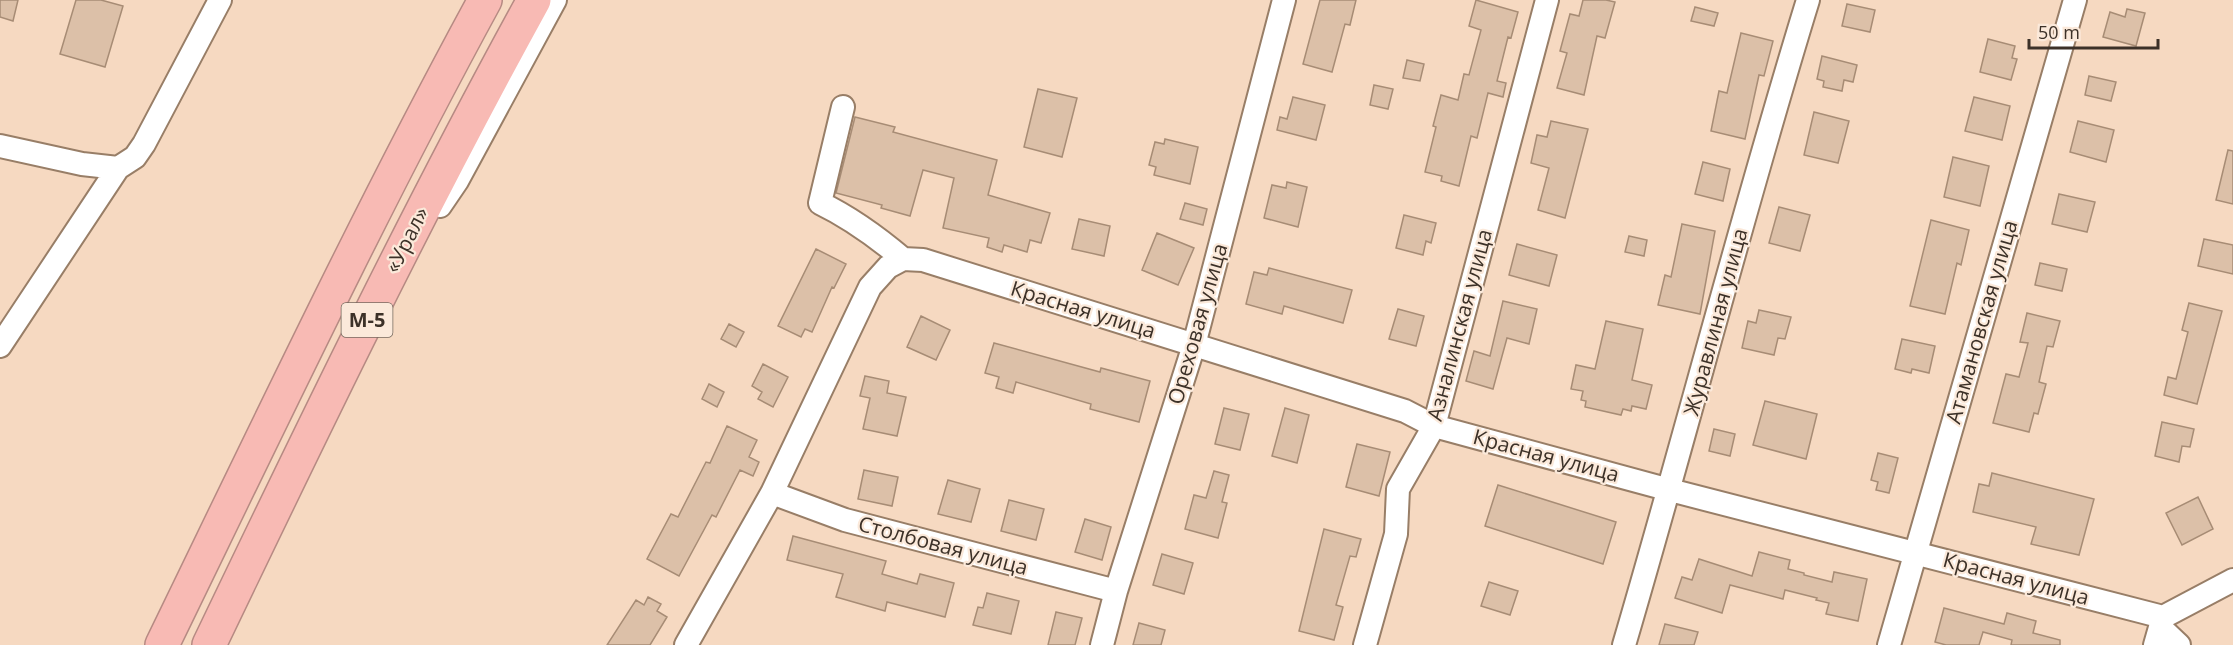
<svg xmlns="http://www.w3.org/2000/svg" width="2233" height="645" font-family="'Open Sans',sans-serif">
<style>
.building{fill:#dcc0a8;stroke:#a78c75;stroke-width:1.5}
.lines{fill:none;stroke-linecap:round;stroke-linejoin:round}
.minor-casing{stroke:#987e67;stroke-width:26}
.highway-casing{stroke:#b68a83;stroke-width:36}
.minor{stroke:#fff;stroke-width:22}
.highway{stroke:#f8bab4;stroke-width:33}
.labels{text-anchor:middle;stroke-width:4.5;stroke-linejoin:round;paint-order:stroke}
.shield{fill:#fbe9da;stroke:#75685d;stroke-width:1.5}
.shield-label{font-size:20px;font-weight:bold;fill:#3c3128}
.street-label{font-size:21px;fill:#3c3128;stroke:#fbe9da}
</style>
<rect width="100%" height="100%" fill="#f6d9c1"/>
<path class="building" d="M0 0H18L13 21 0 17Z
M76 0H101L123 6 105 67 60 54Z
M1320 0H1356L1350 25 1345 24 1332 72 1303 64Z
M1476 0 1518 12 1511 38 1508 37 1497 81 1506 83 1503 97 1488 93 1477 138 1471 136 1459 186 1441 181 1442 176 1425 172 1436 127 1433 126 1441 95 1458 100 1464 74 1469 75 1481 30 1469 26Z
M1583 0H1606L1615 2 1605 38 1597 36 1584 95 1557 88 1567 53 1560 51 1570 14 1579 16Z
M1847 4 1875 10 1870 32 1842 26Z
M1695 7 1718 13 1714 26 1691 21Z
M2127 9 2145 13 2136 46 2103 37 2110 12 2125 17Z
M1741 33 1773 41 1764 76 1759 75 1745 139 1711 131 1719 91 1727 93Z
M1988 39 2015 46 2012 58 2017 59 2011 80 1980 72Z
M1822 56 1857 65 1853 82 1844 80 1842 91 1823 87 1824 81 1817 79Z
M1407 60 1424 64 1420 81 1403 78Z
M2089 76 2116 82 2111 101 2085 95Z
M1374 85 1393 89 1388 109 1370 105Z
M1038 89 1077 98 1062 157 1024 147Z
M1293 97 1325 105 1316 140 1277 130 1280 117 1287 119Z
M1974 97 2010 106 2002 140 1965 131Z
M1814 112 1849 121 1838 163 1804 155Z
M855 117 895 127 893 132 997 160 988 195 1050 213 1041 243 1030 240 1027 252 1004 245 1002 252 987 247 989 238 943 228 954 178 923 170 910 216 881 208 882 205 836 193Z
M1551 121 1588 129 1565 218 1538 210 1549 168 1531 163 1537 135 1547 137Z
M2078 121 2114 130 2106 162 2070 152Z
M1165 139 1198 147 1190 184 1154 175 1156 167 1149 165 1155 142 1164 144Z
M2228 150 2233 151V204L2216 200Z
M1953 157 1989 166 1980 206 1944 197Z
M1703 162 1730 169 1723 201 1695 194Z
M1287 182 1307 187 1298 227 1264 218 1272 185 1286 188Z
M2059 194 2095 202 2087 232 2052 224Z
M1185 203 1207 209 1203 225 1180 219Z
M1779 207 1810 215 1800 251 1769 243Z
M1404 215 1436 223 1431 243 1426 241 1423 255 1396 248Z
M1079 219 1110 226 1104 256 1072 249Z
M1931 220 1969 230 1961 265 1957 263 1945 314 1910 306Z
M1682 224 1715 231 1700 314 1658 305 1665 275 1671 277Z
M1157 233 1194 248 1178 285 1142 270Z
M1629 236 1647 240 1644 256 1625 252Z
M2204 239 2233 245V274L2198 266Z
M1517 244 1557 255 1549 286 1509 275Z
M816 249 846 264 834 288 832 287 812 332 805 329 801 337 778 326Z
M2040 263 2067 269 2062 291 2035 285Z
M1269 268 1352 290 1343 323 1284 306 1282 314 1246 304 1254 272 1267 275Z
M1503 301 1537 309 1529 344 1507 338 1493 389 1466 381 1474 351 1490 356Z
M2189 303 2222 311 2197 404 2164 395 2168 377 2176 379 2188 332 2182 330Z
M1398 309 1424 316 1416 346 1389 339Z
M1759 310 1791 317 1785 339 1778 338 1774 355 1742 348 1748 321 1756 323Z
M2027 313 2060 321 2053 347 2047 346 2039 382 2046 384 2038 414 2034 413 2029 432 1993 423 2006 374 2019 377 2028 343 2020 342Z
M921 316 950 330 936 360 907 347Z
M1606 321 1643 329 1632 380 1652 385 1646 409 1632 406 1631 411 1623 409 1621 415 1585 407 1586 401 1581 400 1583 391 1571 389 1576 365 1595 369Z
M729 324 744 332 736 347 721 339Z
M1902 339 1935 346 1929 373 1912 369 1911 373 1895 369Z
M994 343 1100 372 1101 368 1150 381 1139 422 1090 409 1091 404 1016 382 1013 393 996 388 999 377 985 373Z
M763 364 788 377 773 407 758 399 762 392 752 386Z
M865 376 889 381 887 393 906 397 897 436 863 429 870 398 860 396Z
M709 384 724 392 717 407 702 399Z
M1765 401 1817 414 1806 459 1753 445Z
M1224 408 1249 414 1240 450 1215 444Z
M1285 408 1309 415 1297 463 1272 456Z
M2162 422 2194 429 2190 447 2182 446 2179 462 2155 456Z
M727 426 757 440 749 457 759 462 753 476 740 470 716 517 712 515 679 576 647 559 671 514 678 517 706 462 710 463Z
M1714 429 1735 434 1730 456 1709 451Z
M1357 444 1390 452 1379 496 1346 487Z
M1878 453 1898 458 1889 493 1876 490 1878 482 1871 480Z
M864 470 898 477 892 506 858 499Z
M1214 471 1229 475 1222 502 1227 503 1218 538 1185 529 1194 495 1206 498Z
M1992 473 2094 499 2079 555 2031 544 2036 527 1973 512 1979 484 1989 486Z
M948 480 980 489 971 522 938 514Z
M1498 485 1616 522 1603 564 1485 526Z
M2198 497 2213 529 2182 545 2166 513Z
M1009 500 1044 509 1036 540 1001 531Z
M1085 519 1111 527 1102 560 1075 552Z
M1324 529 1361 539 1356 557 1350 556 1336 605 1343 607 1334 640 1299 631Z
M793 536 886 561 882 574 917 584 920 574 954 583 945 617 887 602 885 611 836 597 843 574 787 560Z
M1759 552 1790 560 1788 569 1804 573V575L1832 582 1834 572 1867 579 1858 621 1826 614 1829 603 1816 600 1817 598 1785 590 1783 599 1730 585 1722 613 1675 598 1682 577 1692 580 1699 559 1752 576Z
M1162 554 1193 563 1184 594 1153 585Z
M1489 582 1518 591 1510 615 1481 606Z
M987 593 1019 601 1011 634 973 625 978 607 983 608Z
M648 597 661 604 657 611 667 617 650 645H607L636 600 644 605Z
M1944 608 2004 624 2007 613 2036 621 2033 633 2060 640V645H2011L2012 640 1983 632 1979 645H1946L1935 642Z
M1056 612 1082 618 1075 645H1048Z
M1139 623 1165 630 1161 645H1133Z
M1665 624 1698 632 1694 645H1659Z"/>
<g class="lines">
<defs>
<path id="minor" d="M843 107 820 203C851 218 877 237 903 259
M0 146 82 164 118 168
M440 206 457 181 555 0
M0 346 118 168 135 157 144 144 220 0
M772 493 845 520 1116 591
M2160 627 2179 645
M686 645 772 493 870 287 888 267 903 259 923 260 1405 411 1434 426 1670 490 2163 617 2233 580
M1102 645 1116 591 1194 345 1284 0
M1365 645 1396 534 1398 489 1434 426 1547 0
M1624 645C1687 431 1742 214 1808 0
M1889 645 2075 0
M2155 645 2163 617"/>
<path id="highway" d="M162 645C267 429 370 211 485 0
M209 645C313 428 418 211 534 0"/>
</defs>
<use href="#minor" class="minor-casing"/>
<use href="#highway" class="highway-casing"/>
<use href="#minor" class="minor"/>
<use href="#highway" class="highway"/>
</g>
<g class="labels">
<rect class="shield" x="341.5" y="303" width="51" height="34" rx="4.5"/>
<g class="shield-label">
<text x="367" y="327">М-5</text>
</g>
<g class="street-label">
<text transform="translate(407 240) rotate(-63)" y="7">«Урал»</text>
<text transform="translate(1083 310) rotate(17)" y="7">Красная улица</text>
<text transform="translate(1716 322) rotate(-75)" y="7">Журавлиная улица</text>
<text transform="translate(1982 322) rotate(-74)" y="7">Атамановская улица</text>
<text transform="translate(1198 324) rotate(-74)" y="7">Ореховая улица</text>
<text transform="translate(1460 325) rotate(-75)" y="7">Азналинская улица</text>
<text transform="translate(1546 456) rotate(15)" y="7">Красная улица</text>
<text transform="translate(943 546) rotate(15)" y="7">Столбовая улица</text>
<text transform="translate(2016 579) rotate(15)" y="7">Красная улица</text>
</g>
</g>
<path d="M2029 39v9h129v-9" fill="none" stroke="#3c3128" stroke-width="3"/>
<text x="2038" y="39" font-size="18" fill="#3c3128" stroke="#fbe9da" stroke-width="4.5" paint-order="stroke">50 m</text>
</svg>
